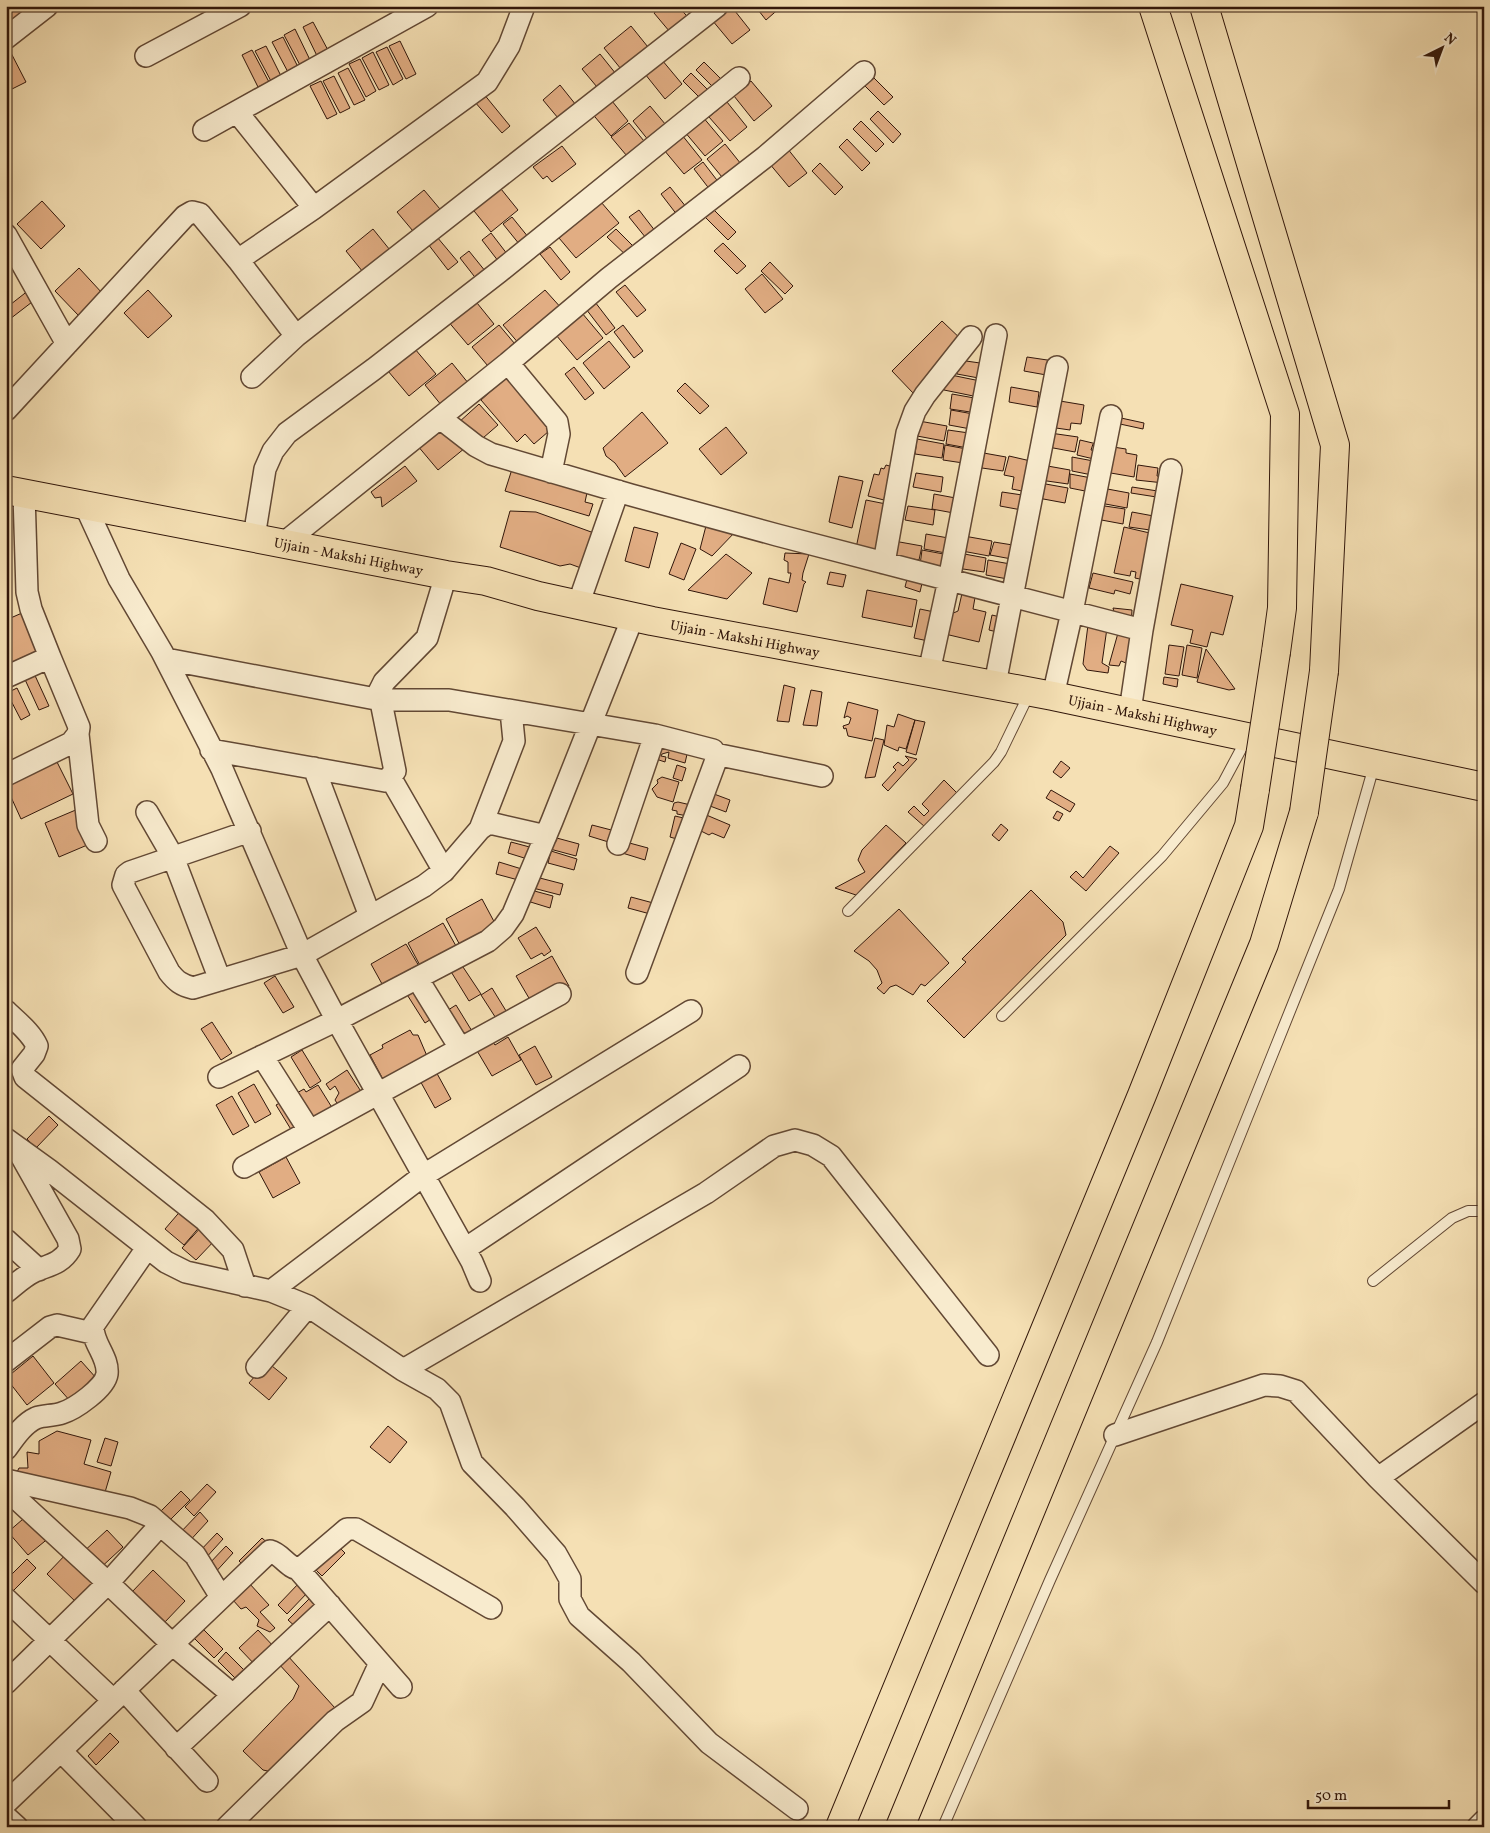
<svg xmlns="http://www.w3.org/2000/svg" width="1490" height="1833" font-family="Vollkorn,serif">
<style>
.building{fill:#e1ad83;stroke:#31160a}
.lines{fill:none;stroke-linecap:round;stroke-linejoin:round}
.lane-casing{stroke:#624834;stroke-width:12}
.street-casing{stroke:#624834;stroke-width:24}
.primary-casing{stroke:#31160a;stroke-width:30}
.highway-casing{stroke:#31160a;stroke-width:30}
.lane{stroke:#f8ebce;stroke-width:10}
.street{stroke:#f8ebce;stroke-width:21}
.primary{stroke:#f5e0b4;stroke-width:28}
.highway{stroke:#f5e0b4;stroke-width:28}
.highway-bridge-casing{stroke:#31160a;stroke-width:30;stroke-linecap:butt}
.highway-bridge{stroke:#f5e0b4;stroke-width:28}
.labels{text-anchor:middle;stroke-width:4;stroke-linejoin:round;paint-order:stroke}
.street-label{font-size:14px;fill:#31160a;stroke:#f8ebce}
</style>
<rect width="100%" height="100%" fill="#f5e0b4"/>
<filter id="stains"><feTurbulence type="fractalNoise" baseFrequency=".004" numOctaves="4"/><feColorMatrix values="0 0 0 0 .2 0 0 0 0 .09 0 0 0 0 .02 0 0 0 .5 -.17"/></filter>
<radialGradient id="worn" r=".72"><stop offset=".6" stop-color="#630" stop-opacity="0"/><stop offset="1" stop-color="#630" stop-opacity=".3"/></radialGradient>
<path class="building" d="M6 6H22L29 15 11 29 6 23Z
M663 6H678L693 23 675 38 654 13Z
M686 6H712L696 19Z
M728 6H731L750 30 732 44 712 20Z
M755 6H782L766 20Z
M313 22 330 54 319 60 303 27Z
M631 26 652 52 625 74 604 48Z
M295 29 311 62 301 67 284 35Z
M283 37 299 69 289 74 272 42Z
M400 41 416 74 406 79 389 46Z
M266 46 282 78 272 83 255 51Z
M387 47 403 79 393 85 376 52Z
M252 50 269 82 258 87 242 55Z
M10 51 26 82 6 92V53Z
M373 52 389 85 379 90 362 58Z
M600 54 620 79 602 93 582 69Z
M360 59 376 91 366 97 349 64Z
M662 60 682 84 665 99 645 74Z
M704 62 727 85 719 93 696 70Z
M348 68 365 100 354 105 338 73Z
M691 73 714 96 706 104 683 81Z
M870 74 893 97 884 105 861 82Z
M334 76 350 108 340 113 323 81Z
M321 81 337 114 327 119 310 86Z
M751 81 772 106 754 121 734 96Z
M560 85 580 110 563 124 543 100Z
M483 93 510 126 502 133 474 101Z
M608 96 628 121 611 136 590 111Z
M727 102 747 127 730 141 709 117Z
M650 106 671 131 653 146 633 121Z
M878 111 901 134 893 143 870 119Z
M702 116 723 141 705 156 684 131Z
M861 121 884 144 876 152 853 129Z
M629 123 649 147 632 162 611 137Z
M682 135 702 160 684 174 664 150Z
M847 139 870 163 862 171 839 147Z
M725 144 745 169 727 183 707 159Z
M562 146 576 164 552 182 547 176 543 179 533 167Z
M787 148 807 173 789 187 769 163Z
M703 162 723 188 714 195 694 169Z
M820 163 843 187 835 195 812 171Z
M497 184 518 210 491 232 470 206Z
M670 187 691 213 681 220 661 194Z
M424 190 445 215 418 237 397 212Z
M42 201 65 226 41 249 17 224Z
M601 202 619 223 576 258 559 238Z
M713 209 736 232 728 240 705 217Z
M639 210 659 236 650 243 629 217Z
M512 217 533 243 524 250 503 224Z
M373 229 394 255 367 277 346 251Z
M616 229 639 252 631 260 607 237Z
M491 233 511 259 502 266 482 240Z
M437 237 458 262 448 270 428 244Z
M723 243 746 266 737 274 714 251Z
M550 247 570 272 561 280 540 254Z
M469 251 490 277 481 285 460 258Z
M770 262 793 286 785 294 761 271Z
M79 268 103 294 79 316 55 291Z
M762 274 783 299 765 313 745 289Z
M625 285 646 310 637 317 616 292Z
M29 290 36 299 6 322V308Z
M148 290 172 316 148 338 124 313Z
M545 290 563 310 520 345 503 325Z
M473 298 494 324 468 345 447 320Z
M595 302 615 328 606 335 586 309Z
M582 313 603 338 577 360 556 335Z
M942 321 965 343 914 394 892 371Z
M499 325 520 350 493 372 472 347Z
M623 325 643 351 634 358 614 332Z
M609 341 630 367 604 389 583 363Z
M415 349 436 374 409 396 388 371Z
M1027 357 1054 361 1052 376 1024 371Z
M959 360 987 364 984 379 957 374Z
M452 363 473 389 446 411 425 385Z
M574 367 594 393 585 400 565 374Z
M511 373 556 425 534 444 525 434 517 442 481 400Z
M951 375 985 382 983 398 944 390 945 381Z
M685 383 709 406 700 414 677 391Z
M1011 387 1039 392 1037 407 1009 402Z
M952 394 980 399 977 413 950 409Z
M1060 401 1084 405 1081 424 1071 423 1070 430 1056 428Z
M479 404 498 425 476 444 458 423Z
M951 410 979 415 976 430 949 425Z
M642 412 668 443 625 477 615 463 606 456 603 448Z
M1121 418 1144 423 1143 429 1120 424Z
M919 421 947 426 944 441 917 436Z
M444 422 465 448 438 470 417 445Z
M726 427 747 453 721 475 699 449Z
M948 430 976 434 973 449 946 444Z
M1050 433 1078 437 1075 452 1048 447Z
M917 439 944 444 942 458 915 454Z
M1080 440 1101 445 1093 444 1091 450 1100 452 1098 460 1077 455Z
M945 445 972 450 970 464 943 460Z
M1113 447 1126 449V453L1137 455 1134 477 1105 472Z
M978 452 1006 457 1003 471 975 467Z
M1009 456 1035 462 1024 493 1022 491 1012 489 1014 477 1004 475Z
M1072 457 1099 462 1097 476 1072 471Z
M886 465 900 469 893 495 885 493 884 500 868 496 874 474 879 475 881 468 884 469Z
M1042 465 1070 470 1068 484 1040 480Z
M1138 465 1158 468 1157 476 1165 477 1164 483 1136 480Z
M405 466 417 481 382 507 381 497 375 498 371 492Z
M513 466 588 488 585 502 593 504 589 516 505 491Z
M916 473 943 477 941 492 913 487Z
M1070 474 1097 479 1095 493 1070 488Z
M839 476 863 481 852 528 829 522Z
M1040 483 1068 488 1065 503 1038 498Z
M1132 487 1164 492 1163 498 1131 493Z
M1102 488 1129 493 1127 508 1100 503Z
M1002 492 1029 496 1027 511 1000 506Z
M934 494 961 499 959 514 932 509Z
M866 500 891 505 881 558 855 553Z
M1098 505 1125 509 1123 524 1096 519Z
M908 506 935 510 933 525 905 520Z
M510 511 536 512 594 533 581 568 570 564 560 566 500 547Z
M1132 512 1159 517 1157 531 1129 527Z
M707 522 737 530 712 556 700 549Z
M634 527 658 533 649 568 625 561Z
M1124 527 1154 534 1149 581 1135 578 1136 572 1131 571 1130 576 1114 573Z
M926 534 954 539 951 554 924 549Z
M964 536 992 541 989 556 962 551Z
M894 541 922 546 919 560 892 556Z
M994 542 1019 546 1017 560 990 555Z
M681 543 696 549 684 580 669 574Z
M922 550 949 555 947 569 920 565Z
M785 553 809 554 803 573 802 580 806 582 804 584 797 612 763 604 769 578 789 583 791 573H788V562L784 560Z
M959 553 986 558 984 572 956 568Z
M726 554 752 573 727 599 688 590Z
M988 560 1016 565 1013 580 986 575Z
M830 572 846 575 843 587 827 584Z
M1093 573 1133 582 1130 594 1115 590 1114 594 1089 588Z
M908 575 923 579 920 592 905 587Z
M1181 584 1233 596 1223 635 1211 632 1207 647 1190 643 1193 630 1171 625Z
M963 589 976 592 973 609 986 612 979 642 945 634 949 615 958 611Z
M867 590 917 600 912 627 862 617Z
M1113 608 1132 610 1131 626 1115 616Z
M920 609 939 613 933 642 914 638Z
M22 613 42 655 15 668 6 651V620Z
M992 615 1004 618 997 632 989 630Z
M1088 625 1107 628 1102 663 1109 667 1108 673 1087 670 1083 664Z
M1118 633 1140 639 1131 665 1121 661 1119 666 1109 665Z
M1169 645 1184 647 1179 676 1165 674Z
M1187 645 1202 648 1197 678 1182 675Z
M1206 649 1235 689 1229 690 1197 682Z
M32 669 49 706 39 710 22 673Z
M1164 677 1178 679 1177 687 1163 684Z
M784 685 795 688 789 722 777 721Z
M17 688 30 715 21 720 7 693Z
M811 690 822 692 817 726 803 725Z
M848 702 878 710 872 741 848 736 846 728 844 729 843 726 849 724 851 718 847 716 844 718Z
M898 714 915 720 906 749 899 747 898 751 884 745 887 725 894 727Z
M915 720 925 722 916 755 906 752Z
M875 738 884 740 875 777 865 778Z
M660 743 688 750 685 763 668 758 669 752 662 754 661 756 666 757 665 762 656 759Z
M905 756 917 759 888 791 882 785 896 770 893 767 898 762 903 766 909 760Z
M1061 761 1070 768 1061 778 1053 772Z
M57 762 73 794 21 819 6 786Z
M677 765 686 768 682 781 673 778Z
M662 777 679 782 673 802 657 797 652 789 658 783 657 780Z
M944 780 957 793 925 827 908 812 914 806 924 816 929 811 922 804Z
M1051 790 1075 804 1070 812 1046 798Z
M714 794 730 800 726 812 710 806Z
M678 802 695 806 693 817 677 814V811L672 810 674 803Z
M78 809 92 843 59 857 45 823Z
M1057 811 1063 814 1059 821 1053 818Z
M704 814 730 825 724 838 712 833 709 835 699 830Z
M675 816 688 819 680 840 670 837Z
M1001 824 1008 830 999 841 992 835Z
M592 825 619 832 615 844 589 836Z
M886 825 906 843 856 895 835 888 865 872 858 860 862 850Z
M553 837 579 844 576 856 550 849Z
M622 841 648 848 645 860 619 852Z
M511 842 537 849 534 861 508 853Z
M1110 846 1119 853 1086 891 1070 877 1076 871 1083 878Z
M551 851 577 859 574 870 548 863Z
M499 862 525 870 522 881 496 874Z
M536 877 563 884 560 895 533 888Z
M527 889 553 896 550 908 524 900Z
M1031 890 1063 922 1066 935 964 1038 927 1001 966 962 962 959Z
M631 897 657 904 654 915 628 908Z
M482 899 498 929 462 949 446 919Z
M899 909 949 963 925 986 921 984 913 995 896 985 890 987 884 994 877 988 882 983 877 970 869 961 854 951Z
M443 923 460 953 424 973 408 943Z
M536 927 551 951 544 956 542 953 531 959 518 938Z
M406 944 423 973 387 993 371 964Z
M552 956 569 986 533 1005 516 976Z
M461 964 481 994 469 1001 450 970Z
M275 976 294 1007 283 1013 264 983Z
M417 986 436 1016 425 1023 406 993Z
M492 988 511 1019 501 1026 481 995Z
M456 1005 475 1036 464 1043 445 1012Z
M212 1022 232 1053 221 1060 201 1029Z
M410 1030 413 1035H418L427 1056 387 1087 370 1055 383 1048 382 1045Z
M508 1037 521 1060 492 1076 476 1049 491 1039 495 1045Z
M535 1046 552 1077 536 1085 519 1055Z
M302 1050 321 1081 310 1088 291 1057Z
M434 1068 451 1099 435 1108 418 1077Z
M347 1070 364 1096 342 1111 335 1100 339 1093 335 1086 330 1090 326 1084Z
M254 1084 271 1114 255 1123 238 1093Z
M318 1085 336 1114 309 1127 295 1094 304 1089 306 1092Z
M232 1096 249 1126 233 1135 216 1105Z
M287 1099 307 1129 295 1136 276 1105Z
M49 1116 58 1125 36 1148 27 1139Z
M286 1157 300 1183 273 1198 259 1172Z
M183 1208 202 1224 184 1245 165 1229Z
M203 1225 217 1238 196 1260 182 1248Z
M33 1356 54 1383 27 1405 6 1378Z
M81 1361 97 1379 71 1402 55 1384Z
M267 1362 287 1378 269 1400 249 1383Z
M388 1426 407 1442 390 1463 370 1447Z
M57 1431 91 1440 84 1464 111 1472 103 1499 16 1474 19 1468H28L27 1452 39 1454V1441Z
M105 1438 118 1442 111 1466 97 1462Z
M207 1484 216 1492 194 1516 185 1507Z
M181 1491 190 1500 167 1523 158 1514Z
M200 1512 208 1521 186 1545 177 1536Z
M30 1513 50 1537 28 1555 8 1532Z
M107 1530 123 1547 97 1571 81 1554Z
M217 1533 223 1539 204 1560 197 1554Z
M262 1538 271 1546 248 1570 239 1561Z
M336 1544 345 1553 322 1576 313 1567Z
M226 1546 233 1553 212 1576 207 1566Z
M69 1551 101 1582 79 1605 47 1574Z
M27 1559 36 1568 13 1591 6 1584V1580Z
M153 1570 185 1601 164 1623 131 1593Z
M300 1582 309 1591 287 1614 278 1605Z
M249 1583 269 1605 260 1612 275 1628 270 1632 257 1626 259 1620 246 1607 241 1609 232 1599Z
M311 1597 320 1605 297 1628 288 1620Z
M200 1626 223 1649 214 1658 191 1635Z
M258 1630 277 1650 258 1668 239 1648Z
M226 1652 249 1675 241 1684 218 1661Z
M287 1655 335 1708 272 1772 263 1770 243 1751 293 1699 299 1686 278 1663Z
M110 1733 119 1742 96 1765 88 1756Z"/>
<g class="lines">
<defs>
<path id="lane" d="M848 911 994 762 1001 752 1030 692
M1002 1016 1162 856 1223 783 1247 738
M1373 1281 1452 1218 1468 1211H1484
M943 1827 1050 1580 1157 1342 1339 889 1374 766"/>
<path id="street" d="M6 38 47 6
M146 56 240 6
M237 112 314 208
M204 130 427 6
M6 235 67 344
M238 260 314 208 487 82 509 46 524 6
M508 363 557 422 559 434 551 472
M252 377 296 336 717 6
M6 410 185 216 192 212 200 214 238 260 296 336
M440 418 476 446 491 454 631 495 777 535 1142 630 1130 711
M85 505 119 579 162 652 222 769 302 955 334 1015 472 1262 480 1281
M254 537 265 469 273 451 287 433 374 369 499 272 739 78
M284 543 508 363 609 278 765 157 864 72
M884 563 907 433 915 411 925 395 971 337
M578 605 618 491
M1142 630 1171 470
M166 659 381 700H449L655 735 713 750 716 760 637 973
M929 672 949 580 996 335
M6 677 50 657 31 609 27 592 24 494
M995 684 1057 367
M1053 696 1072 612 1111 416
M78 734 88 825 96 841
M211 750 385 781 390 777 395 771 379 692 384 682 427 638 446 575
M715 754 822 776
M314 768 370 916
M6 775 71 743 78 734 79 727 50 657
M390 777 444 871
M147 812 173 857 220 980
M480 829 514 741 511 711
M250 831 130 872 126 875 123 885 169 972C176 981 181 985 193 988L302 955 424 886 444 871 480 829 487 824H494L546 836
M618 844 655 735
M417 978 460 1048
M6 1011C17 1022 31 1032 37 1046L34 1054 22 1069 25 1077 205 1220 233 1250 245 1286
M262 1056 309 1130
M219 1077 337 1020 488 941 503 928 513 914 552 821 633 617
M6 1139 49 1170 166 1262 186 1272 271 1291 308 1306 403 1370 437 1389 450 1402 472 1463 515 1507 556 1554 570 1579V1599L579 1616 631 1662 709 1743 797 1809
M244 1167 560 994
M6 1240 39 1270
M465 1249 739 1066
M271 1291 424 1175 691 1011
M6 1292C15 1285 24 1276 35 1271 49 1265 61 1264 70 1249L68 1239 19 1152
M6 1361 50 1327 57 1325 92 1333
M257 1367 308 1306
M403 1370 706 1193 774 1146 795 1140 813 1145 831 1156 988 1355
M1115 1435 1264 1385 1280 1386 1296 1391 1378 1478 1484 1403
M6 1449C14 1438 23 1424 36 1418 43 1415 54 1416 62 1413 75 1409 105 1388 107 1374 109 1357 92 1343 93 1326L147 1248
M1378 1478 1484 1583
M6 1480 130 1508 150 1516 195 1555 221 1597
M6 1489 108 1583 172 1644 233 1695
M298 1569 401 1687
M6 1599 113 1700
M6 1683 108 1583 152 1534
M124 1690 207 1781
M176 1748 330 1605
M61 1751 136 1827
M6 1803 270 1551C282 1554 288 1569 300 1569L347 1529H356L491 1608
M6 1817 17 1827
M227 1827 335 1721 362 1702 380 1663
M1478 1827 1484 1821"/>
<g id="primary">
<path id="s1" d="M6 490 446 575 486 581 538 596 652 621 1053 696 1484 787"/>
</g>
<path id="highway" d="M1153 6 1285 414 1282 608 1276 652
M1204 6 1335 445 1324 671
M840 1827 1142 1095 1249 826 1255 789
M900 1827 1264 944 1304 812"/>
</defs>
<use href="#lane" class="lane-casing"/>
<use href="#street" class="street-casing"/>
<use href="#primary" class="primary-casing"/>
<use href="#highway" class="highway-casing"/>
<use href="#lane" class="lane"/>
<use href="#street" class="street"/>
<use href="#primary" class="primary"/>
<use href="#highway" class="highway"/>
<defs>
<path id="highway-bridge" d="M1255 789 1276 652
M1304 812 1324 671"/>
</defs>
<use href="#highway-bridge" class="highway-bridge-casing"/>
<use href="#highway-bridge" class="highway-bridge"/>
</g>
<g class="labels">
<g class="street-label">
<text dy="5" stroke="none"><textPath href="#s1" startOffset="349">Ujjain - Makshi Highway</textPath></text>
<text dy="5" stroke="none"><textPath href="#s1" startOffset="754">Ujjain - Makshi Highway</textPath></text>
<text dy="5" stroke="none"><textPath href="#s1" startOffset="1159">Ujjain - Makshi Highway</textPath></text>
</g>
</g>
<rect width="1490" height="1833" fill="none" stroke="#f5e0b4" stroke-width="25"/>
<rect x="8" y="8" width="1475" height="1818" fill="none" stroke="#31160a" stroke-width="2.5"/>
<rect x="12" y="12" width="1465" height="1808" fill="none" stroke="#31160a"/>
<g transform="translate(1442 48) rotate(42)" stroke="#f8ebce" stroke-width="4" paint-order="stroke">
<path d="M0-4L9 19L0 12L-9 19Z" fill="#31160a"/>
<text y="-8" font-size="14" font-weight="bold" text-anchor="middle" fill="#31160a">N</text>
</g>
<path d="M1308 1800v8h141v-8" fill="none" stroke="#31160a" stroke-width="2.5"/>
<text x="1315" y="1800" font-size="15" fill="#31160a" stroke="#f8ebce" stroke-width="4" paint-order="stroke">50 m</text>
<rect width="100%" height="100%" filter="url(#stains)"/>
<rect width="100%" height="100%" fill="url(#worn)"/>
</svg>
